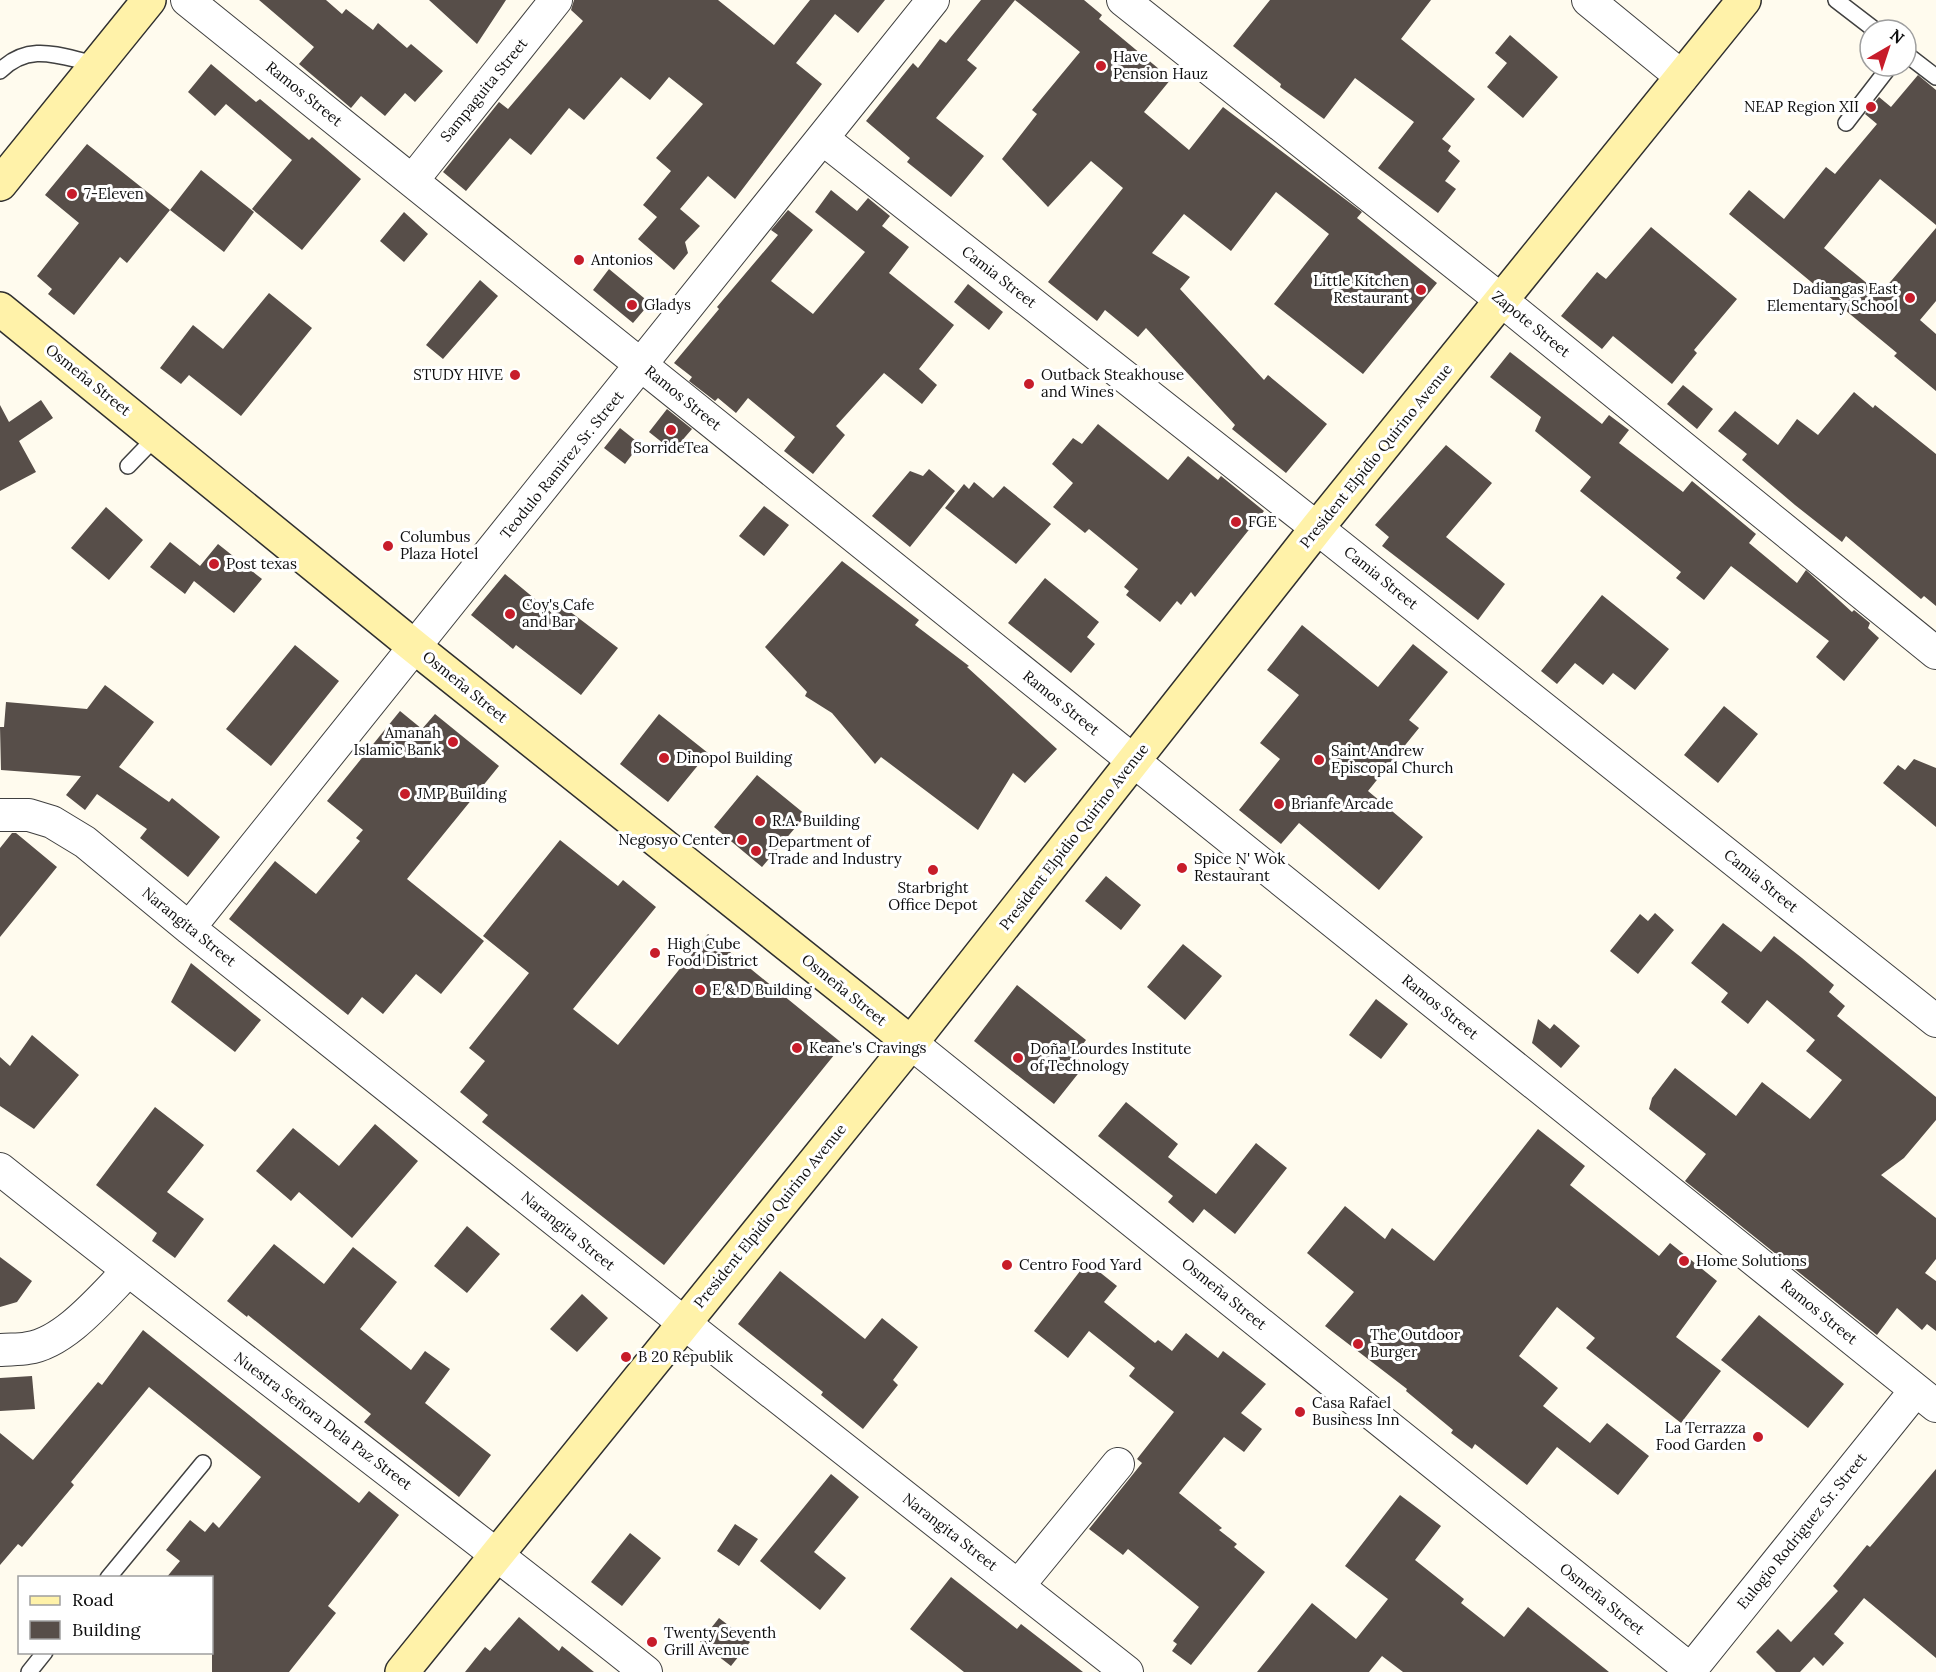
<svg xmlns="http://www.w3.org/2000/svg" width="1936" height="1672" font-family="Lora,serif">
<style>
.building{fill:#574e49}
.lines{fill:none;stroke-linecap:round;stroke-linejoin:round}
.lane-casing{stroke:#404040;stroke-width:18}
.street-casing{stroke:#404040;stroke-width:34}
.secondary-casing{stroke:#2f2f2f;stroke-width:36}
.lane{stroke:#fff;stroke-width:15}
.street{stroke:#fff;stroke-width:32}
.secondary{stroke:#fff2a9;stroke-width:33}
.poi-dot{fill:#c71c2a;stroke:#fff;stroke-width:2}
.labels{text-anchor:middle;stroke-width:6;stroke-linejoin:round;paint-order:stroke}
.poi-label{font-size:15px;fill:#0d0d0d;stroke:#fff;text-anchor:start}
.street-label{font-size:15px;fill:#0d0d0d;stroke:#fff}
</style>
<rect width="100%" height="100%" fill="#fffbee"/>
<path class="building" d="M259 0H326L342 14 346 9 373 30 378 23 407 48 411 44 443 71 415 102 405 93 385 116 361 96 351 108 299 64 314 47Z
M429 0H506L477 44Z
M574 0H718L774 45 810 0H885L858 33 835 14 796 63 822 84 735 199 708 176 680 209 700 226 685 242 688 253 674 270 638 239 657 217 643 205 671 171 656 158 703 104 669 77 650 100 621 77 584 120 569 108 531 155 510 138 466 191 443 172 499 102 508 109 583 21 571 10Z
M981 0H1084L1102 15 1099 19 1171 79 1144 112 1189 150 1223 107 1362 212 1357 218 1437 283 1363 374 1274 304 1329 234 1276 192 1231 251 1184 214 1152 253 1190 277 1180 289 1264 380 1268 375 1327 424 1286 473 1232 429 1235 425 1146 328 1138 337 1105 310 1097 321 1048 282 1123 188 1091 161 1048 207 1002 159 1037 114 1032 110 1080 52 1015 0 967 60 977 68 936 118 984 156 951 197 907 162 910 158 866 121 913 63 918 68 940 39 946 43Z
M1270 0H1431L1401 39 1475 99 1442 139 1451 146 1448 151 1460 161 1445 181 1456 189 1438 213 1378 168 1414 122 1355 78 1324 119 1280 87 1281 84 1233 46Z
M1510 35 1558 77 1523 118 1487 87 1507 63 1495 53Z
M211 64 256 102 260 99 309 140 312 137 361 179 302 250 252 209 292 160 226 104 215 116 188 92Z
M1918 75 1936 90V225L1880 179 1824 248 1880 294 1936 228V301L1920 320 1936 334V391L1894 356 1897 353 1729 214 1749 190 1784 219 1826 167 1835 174 1877 124 1865 114 1879 97 1891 107Z
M87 144 170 210 127 263 120 257 74 315 48 294 52 289 37 276 79 223 45 195Z
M201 170 254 212 224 252 170 210Z
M831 190 857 211 868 198 890 216 882 226 909 247 889 273 954 325 919 369 937 385 922 404 884 373 836 426 845 435 813 474 784 451 795 437 748 398 736 413 718 398 715 401 689 381 692 377 674 363 719 309 717 307 778 235 771 230 788 210 813 230 771 281 813 314 865 252 815 212Z
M404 212 428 234 404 262 380 241Z
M1651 227 1737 299 1694 350 1697 353 1672 384 1613 336 1602 349 1561 316 1597 272 1606 279Z
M609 269 650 303 633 323 593 290Z
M480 280 498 296 443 359 426 345Z
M968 284 1003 312 989 330 954 302Z
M269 293 312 328 241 416 189 375 181 384 160 368 193 325 223 349Z
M1510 352 1602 424 1609 415 1629 430 1619 443 1683 492 1692 481 1756 534 1749 543 1797 583 1806 570 1852 612 1854 610 1870 623 1868 628 1879 638 1844 681 1816 657 1829 641 1731 566 1704 600 1676 578 1681 572 1580 491 1591 477 1535 431 1541 417 1490 377Z
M1683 385 1713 409 1697 429 1667 404Z
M1854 392 1873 408 1875 405 1936 454V606L1924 596 1921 599 1846 536 1842 542 1795 505 1742 460 1747 454 1718 431 1735 411 1778 445 1797 419 1818 435Z
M41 400 53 418 19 441 36 472 0 491V405L9 422Z
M667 409 692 429 673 451 649 432Z
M1098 424 1168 480 1188 456 1218 480 1221 476 1264 511 1195 597 1191 592 1181 605 1177 601 1160 622 1126 595 1129 591 1124 587 1138 569 1089 529 1085 533 1053 507 1073 483 1052 464 1073 438 1082 444Z
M620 428 640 444 625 464 604 448Z
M1446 445 1492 483 1446 537 1505 584 1478 620 1382 546 1389 537 1375 525Z
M929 469 955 491 910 547 872 516 910 471 923 476Z
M974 482 993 498 1004 486 1051 524 1016 564 945 508 964 484 969 489Z
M764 506 789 525 764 556 739 536Z
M106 507 143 540 109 580 71 548Z
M170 542 200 566 218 544 262 579 234 613 194 581 185 594 150 567Z
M842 561 919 620 915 625 969 666 967 667 1057 749 1025 783 1013 773 978 830 881 757 875 764 832 713 805 696 807 692 765 647Z
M505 574 552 613 560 604 618 648 581 695 516 645 513 649 471 615Z
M1045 578 1099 622 1087 637 1095 644 1071 673 1008 623Z
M1602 595 1669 649 1635 690 1613 673 1603 685 1575 663 1557 684 1541 671Z
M1302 625 1378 687 1413 644 1448 672 1409 720 1419 728 1368 791 1423 837 1379 890 1299 823 1281 844 1239 810 1280 759 1260 743 1299 695 1267 670Z
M295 645 339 681 271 766 226 729Z
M105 685 154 722 119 767 169 802 172 798 220 837 188 877 140 838 147 829 97 794 85 810 66 795 81 776 1 770 0 727H4L6 702 87 709Z
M1724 706 1758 734 1718 783 1684 755Z
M400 711 422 729 435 714 499 766 407 879 484 941 441 994 416 974 383 1014 362 997 348 1015 229 919 275 861 316 894 360 841 356 838 363 830 327 801Z
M659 714 708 753 668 802 620 764Z
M1914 759 1936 768V827L1883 783 1898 765 1905 770Z
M757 775 806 815 762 867 714 827Z
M12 833H16L57 867 0 937V848Z
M560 840 618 886 623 880 656 907 573 1009 618 1045 708 934 843 1044 664 1265 482 1122 488 1115 460 1092 485 1061 469 1048 529 973 483 936Z
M1106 876 1141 905 1121 930 1085 901Z
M1655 913 1674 930 1638 974 1610 951 1640 914 1648 921Z
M1723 923 1761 952 1774 936 1802 958 1834 985 1829 992 1845 1006 1837 1016 1936 1097V1120L1904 1158 1881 1175 1936 1218V1259L1925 1273 1936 1281V1331L1927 1324 1922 1330 1897 1308 1877 1335 1685 1181 1706 1154 1649 1109 1652 1098 1675 1068 1736 1116 1762 1082 1810 1119 1842 1080 1806 1051 1815 1040 1767 1000 1748 1024 1721 1002 1728 993 1691 963Z
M1183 944 1222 976 1185 1020 1147 987Z
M191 963 261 1020 235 1052 171 1002Z
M1017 985 1086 1040 1074 1056 1085 1065 1054 1104 974 1041Z
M1376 999 1408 1024 1381 1059 1349 1035Z
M1538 1019 1550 1029 1554 1024 1580 1046 1561 1068 1532 1043Z
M32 1035 79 1075 34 1129 0 1106V1057L10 1066Z
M1126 1102 1178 1144 1168 1157 1216 1194 1256 1143 1287 1168 1235 1234 1204 1209 1193 1223 1168 1202 1173 1196 1098 1136Z
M155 1107 204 1145 167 1192 204 1219 175 1258 152 1241 157 1233 96 1185Z
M375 1124 418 1161 352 1238 299 1192 291 1201 256 1171 293 1128 339 1166Z
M1538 1129 1585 1166 1570 1185 1659 1256 1670 1243 1717 1281 1676 1337 1721 1371 1681 1423 1586 1348 1595 1338 1557 1307 1519 1356 1558 1388 1543 1406 1590 1443 1607 1423 1649 1456 1618 1495 1557 1447 1527 1485 1475 1444 1472 1449 1451 1433 1453 1430 1406 1391 1407 1389 1325 1326 1354 1292 1307 1253 1345 1206 1385 1239 1392 1228 1434 1261Z
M467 1226 500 1254 467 1293 434 1266Z
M274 1244 324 1284 353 1247 397 1282 360 1329 411 1370 425 1351 450 1369 425 1403 491 1455 459 1497 364 1422 371 1414 248 1315 247 1317 227 1301Z
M0 1257 32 1281 17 1302 0 1307Z
M1087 1262 1117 1286 1104 1302 1155 1343 1158 1340 1172 1351 1186 1333 1218 1358 1223 1351 1266 1384 1241 1413 1262 1429 1244 1452 1224 1437 1179 1493 1222 1528 1219 1530 1237 1544 1234 1547 1265 1572 1191 1665 1172 1651 1177 1644 1173 1641 1199 1607 1128 1549 1123 1555 1089 1529 1142 1463 1137 1459 1174 1412 1129 1376 1135 1368 1089 1331 1068 1358 1034 1331Z
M780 1271 865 1339 882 1318 918 1347 893 1380 898 1385 863 1429 821 1395 823 1392 738 1324Z
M582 1294 608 1318 577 1352 550 1329Z
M1759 1315 1844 1384 1808 1428 1721 1360Z
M143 1330 359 1503 369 1491 399 1515 328 1606 336 1613 289 1672H212V1578H166L180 1561 166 1550 190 1520 205 1532 213 1522 219 1528 261 1477 149 1387 71 1482 74 1485 22 1547 18 1544 0 1565V1433L33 1460 98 1382 102 1385Z
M32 1376 35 1409 0 1411V1378Z
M1936 1469V1658L1864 1598 1834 1634 1844 1643 1823 1666 1814 1657 1800 1672H1776L1756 1652 1778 1629 1791 1642 1838 1591 1833 1586 1867 1545 1870 1547Z
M831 1474 859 1497 814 1552 846 1578 820 1610 760 1561Z
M1400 1495 1441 1526 1415 1560 1464 1599 1461 1603 1504 1637 1528 1607 1609 1672H1403L1382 1656 1369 1672H1257L1312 1603 1356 1639 1388 1599 1345 1566Z
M735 1524 758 1539 739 1566 717 1551Z
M630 1533 661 1558 622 1606 591 1582Z
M951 1577 1017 1629 1021 1624 1083 1672H964L910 1629Z
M519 1617 559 1651 562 1646 594 1672H465L485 1647 490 1651Z
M719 1618 750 1642 731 1666 700 1642Z"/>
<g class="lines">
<defs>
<path id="lane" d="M1836 0 1875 30
M1906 54 1936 77
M0 71C30 41 60 57 97 64
M1846 123 1890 66
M128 466 157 436
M108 1578 203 1463
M29 1672 45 1652"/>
<path id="street" d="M187 0 1936 1406
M1123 0 1501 300 1936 653
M1588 0 1682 77
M823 139 1317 528 1936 1021
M412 181 556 0
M0 815H29L52 822 85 842 189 928 684 1323 1127 1672
M189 928 933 0
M911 1043 1691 1670
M0 1169C213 1339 432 1502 646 1672
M0 1350C9 1349 19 1350 28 1348 65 1343 103 1296 128 1271
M1018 1586 1118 1464
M1689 1672 1916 1390"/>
<path id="secondary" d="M0 184 149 0
M0 309 416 648 911 1043
M402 1672 911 1043 1317 528 1744 0"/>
</defs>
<use href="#lane" class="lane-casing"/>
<use href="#street" class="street-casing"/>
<use href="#secondary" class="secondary-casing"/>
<use href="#lane" class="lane"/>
<use href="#street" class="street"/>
<use href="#secondary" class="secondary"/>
</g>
<g class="poi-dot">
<circle cx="1101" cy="66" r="6"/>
<circle cx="1871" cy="107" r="6"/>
<circle cx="72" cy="194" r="6"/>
<circle cx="579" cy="260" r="6"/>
<circle cx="1421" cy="290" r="6"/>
<circle cx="1910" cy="298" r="6"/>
<circle cx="632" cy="305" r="6"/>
<circle cx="515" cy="375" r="6"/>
<circle cx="1029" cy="384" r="6"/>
<circle cx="671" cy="430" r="6"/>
<circle cx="1236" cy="522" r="6"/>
<circle cx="388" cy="546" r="6"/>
<circle cx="214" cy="564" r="6"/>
<circle cx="510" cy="614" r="6"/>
<circle cx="453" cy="742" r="6"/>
<circle cx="664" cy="758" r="6"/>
<circle cx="1319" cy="760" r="6"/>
<circle cx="405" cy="794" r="6"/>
<circle cx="1279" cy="804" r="6"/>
<circle cx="760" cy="821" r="6"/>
<circle cx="742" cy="840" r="6"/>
<circle cx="756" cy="851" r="6"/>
<circle cx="1182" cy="868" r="6"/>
<circle cx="933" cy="870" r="6"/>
<circle cx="655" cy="953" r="6"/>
<circle cx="700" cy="990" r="6"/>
<circle cx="797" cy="1048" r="6"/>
<circle cx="1018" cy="1058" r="6"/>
<circle cx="1684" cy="1261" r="6"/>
<circle cx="1007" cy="1265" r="6"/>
<circle cx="1358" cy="1344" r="6"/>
<circle cx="626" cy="1357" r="6"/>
<circle cx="1300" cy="1412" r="6"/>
<circle cx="1758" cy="1437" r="6"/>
<circle cx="652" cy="1642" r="6"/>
</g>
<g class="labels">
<g class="poi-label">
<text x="1113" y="62">Have<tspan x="1113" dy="17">Pension Hauz</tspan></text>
<text x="1859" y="112" text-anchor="end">NEAP Region XII</text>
<text x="84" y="199">7-Eleven</text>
<text x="591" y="265">Antonios</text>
<text x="1409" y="286" text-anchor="end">Little Kitchen<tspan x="1409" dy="17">Restaurant</tspan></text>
<text x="1898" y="294" text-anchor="end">Dadiangas East<tspan x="1898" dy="17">Elementary School</tspan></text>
<text x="644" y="310">Gladys</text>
<text x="503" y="380" text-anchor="end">STUDY HIVE</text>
<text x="1041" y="380">Outback Steakhouse<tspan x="1041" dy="17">and Wines</tspan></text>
<text x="671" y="453" text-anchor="middle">SorrideTea</text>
<text x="1248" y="527">FGE</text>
<text x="400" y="542">Columbus<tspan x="400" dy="17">Plaza Hotel</tspan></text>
<text x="226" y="569">Post texas</text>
<text x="522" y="610">Coy's Cafe<tspan x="522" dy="17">and Bar</tspan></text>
<text x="441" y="738" text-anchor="end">Amanah<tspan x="441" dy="17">Islamic Bank</tspan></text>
<text x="1331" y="756">Saint Andrew<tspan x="1331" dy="17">Episcopal Church</tspan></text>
<text x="676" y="763">Dinopol Building</text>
<text x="417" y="799">JMP Building</text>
<text x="1291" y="809">Brianfe Arcade</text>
<text x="772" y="826">R.A. Building</text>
<text x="730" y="845" text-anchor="end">Negosyo Center</text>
<text x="768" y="847">Department of<tspan x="768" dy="17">Trade and Industry</tspan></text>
<text x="1194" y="864">Spice N' Wok<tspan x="1194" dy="17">Restaurant</tspan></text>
<text x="933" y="893" text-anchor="middle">Starbright<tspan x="933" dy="17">Office Depot</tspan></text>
<text x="667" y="949">High Cube<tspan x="667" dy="17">Food District</tspan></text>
<text x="712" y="995">E &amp; D Building</text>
<text x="809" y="1053">Keane's Cravings</text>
<text x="1030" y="1054">Doña Lourdes Institute<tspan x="1030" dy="17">of Technology</tspan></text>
<text x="1696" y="1266">Home Solutions</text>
<text x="1019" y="1270">Centro Food Yard</text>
<text x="1370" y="1340">The Outdoor<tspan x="1370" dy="17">Burger</tspan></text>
<text x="638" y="1362">B 20 Republik</text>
<text x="1312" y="1408">Casa Rafael<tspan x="1312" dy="17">Business Inn</tspan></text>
<text x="1746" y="1433" text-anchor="end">La Terrazza<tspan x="1746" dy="17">Food Garden</tspan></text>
<text x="664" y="1638">Twenty Seventh<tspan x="664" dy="17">Grill Avenue</tspan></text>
</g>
<g class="street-label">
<text transform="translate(484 90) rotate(-51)" y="5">Sampaguita Street</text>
<text transform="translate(304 94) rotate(39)" y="5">Ramos Street</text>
<text transform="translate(999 277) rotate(38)" y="5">Camia Street</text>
<text transform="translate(1531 324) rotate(39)" y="5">Zapote Street</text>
<text transform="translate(88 380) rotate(39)" y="5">Osmeña Street</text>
<text transform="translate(683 398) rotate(39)" y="5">Ramos Street</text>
<text transform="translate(1376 456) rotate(-51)" y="5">President Elpidio Quirino Avenue</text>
<text transform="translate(562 465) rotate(-51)" y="5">Teodulo Ramirez Sr. Street</text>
<text transform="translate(1381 578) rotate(39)" y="5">Camia Street</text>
<text transform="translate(465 687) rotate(39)" y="5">Osmeña Street</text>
<text transform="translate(1061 703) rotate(39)" y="5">Ramos Street</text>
<text transform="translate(1074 837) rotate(-52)" y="5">President Elpidio Quirino Avenue</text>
<text transform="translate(1761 881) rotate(39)" y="5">Camia Street</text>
<text transform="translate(189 927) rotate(39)" y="5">Narangita Street</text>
<text transform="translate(844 990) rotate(39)" y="5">Osmeña Street</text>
<text transform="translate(1440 1007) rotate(39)" y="5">Ramos Street</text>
<text transform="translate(770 1216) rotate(-51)" y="5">President Elpidio Quirino Avenue</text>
<text transform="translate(568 1231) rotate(39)" y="5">Narangita Street</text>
<text transform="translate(1224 1294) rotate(39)" y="5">Osmeña Street</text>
<text transform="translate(1819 1312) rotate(39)" y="5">Ramos Street</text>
<text transform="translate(323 1421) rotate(37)" y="5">Nuestra Señora Dela Paz Street</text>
<text transform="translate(1802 1531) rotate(-51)" y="5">Eulogio Rodriguez Sr. Street</text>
<text transform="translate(950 1532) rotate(38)" y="5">Narangita Street</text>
<text transform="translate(1602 1599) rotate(39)" y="5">Osmeña Street</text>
</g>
</g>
<rect x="18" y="1576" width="195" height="78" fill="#ffffff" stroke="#9e9e9e" stroke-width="1.5"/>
<rect x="30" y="1596" width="30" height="9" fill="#fff2a9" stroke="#9e9e9e" stroke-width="1.5"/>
<text x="72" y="1606" font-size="18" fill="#0d0d0d">Road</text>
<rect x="30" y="1621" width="30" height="18" fill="#574e49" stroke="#9e9e9e" stroke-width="1.5"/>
<text x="72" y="1636" font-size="18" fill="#0d0d0d">Building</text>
<g transform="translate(1888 48) rotate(39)"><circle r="28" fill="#ffffff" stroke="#9e9e9e" stroke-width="1.5"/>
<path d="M0-4.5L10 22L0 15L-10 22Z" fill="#c71c2a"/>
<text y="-9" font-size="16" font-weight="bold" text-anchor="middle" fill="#0d0d0d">N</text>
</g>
</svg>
